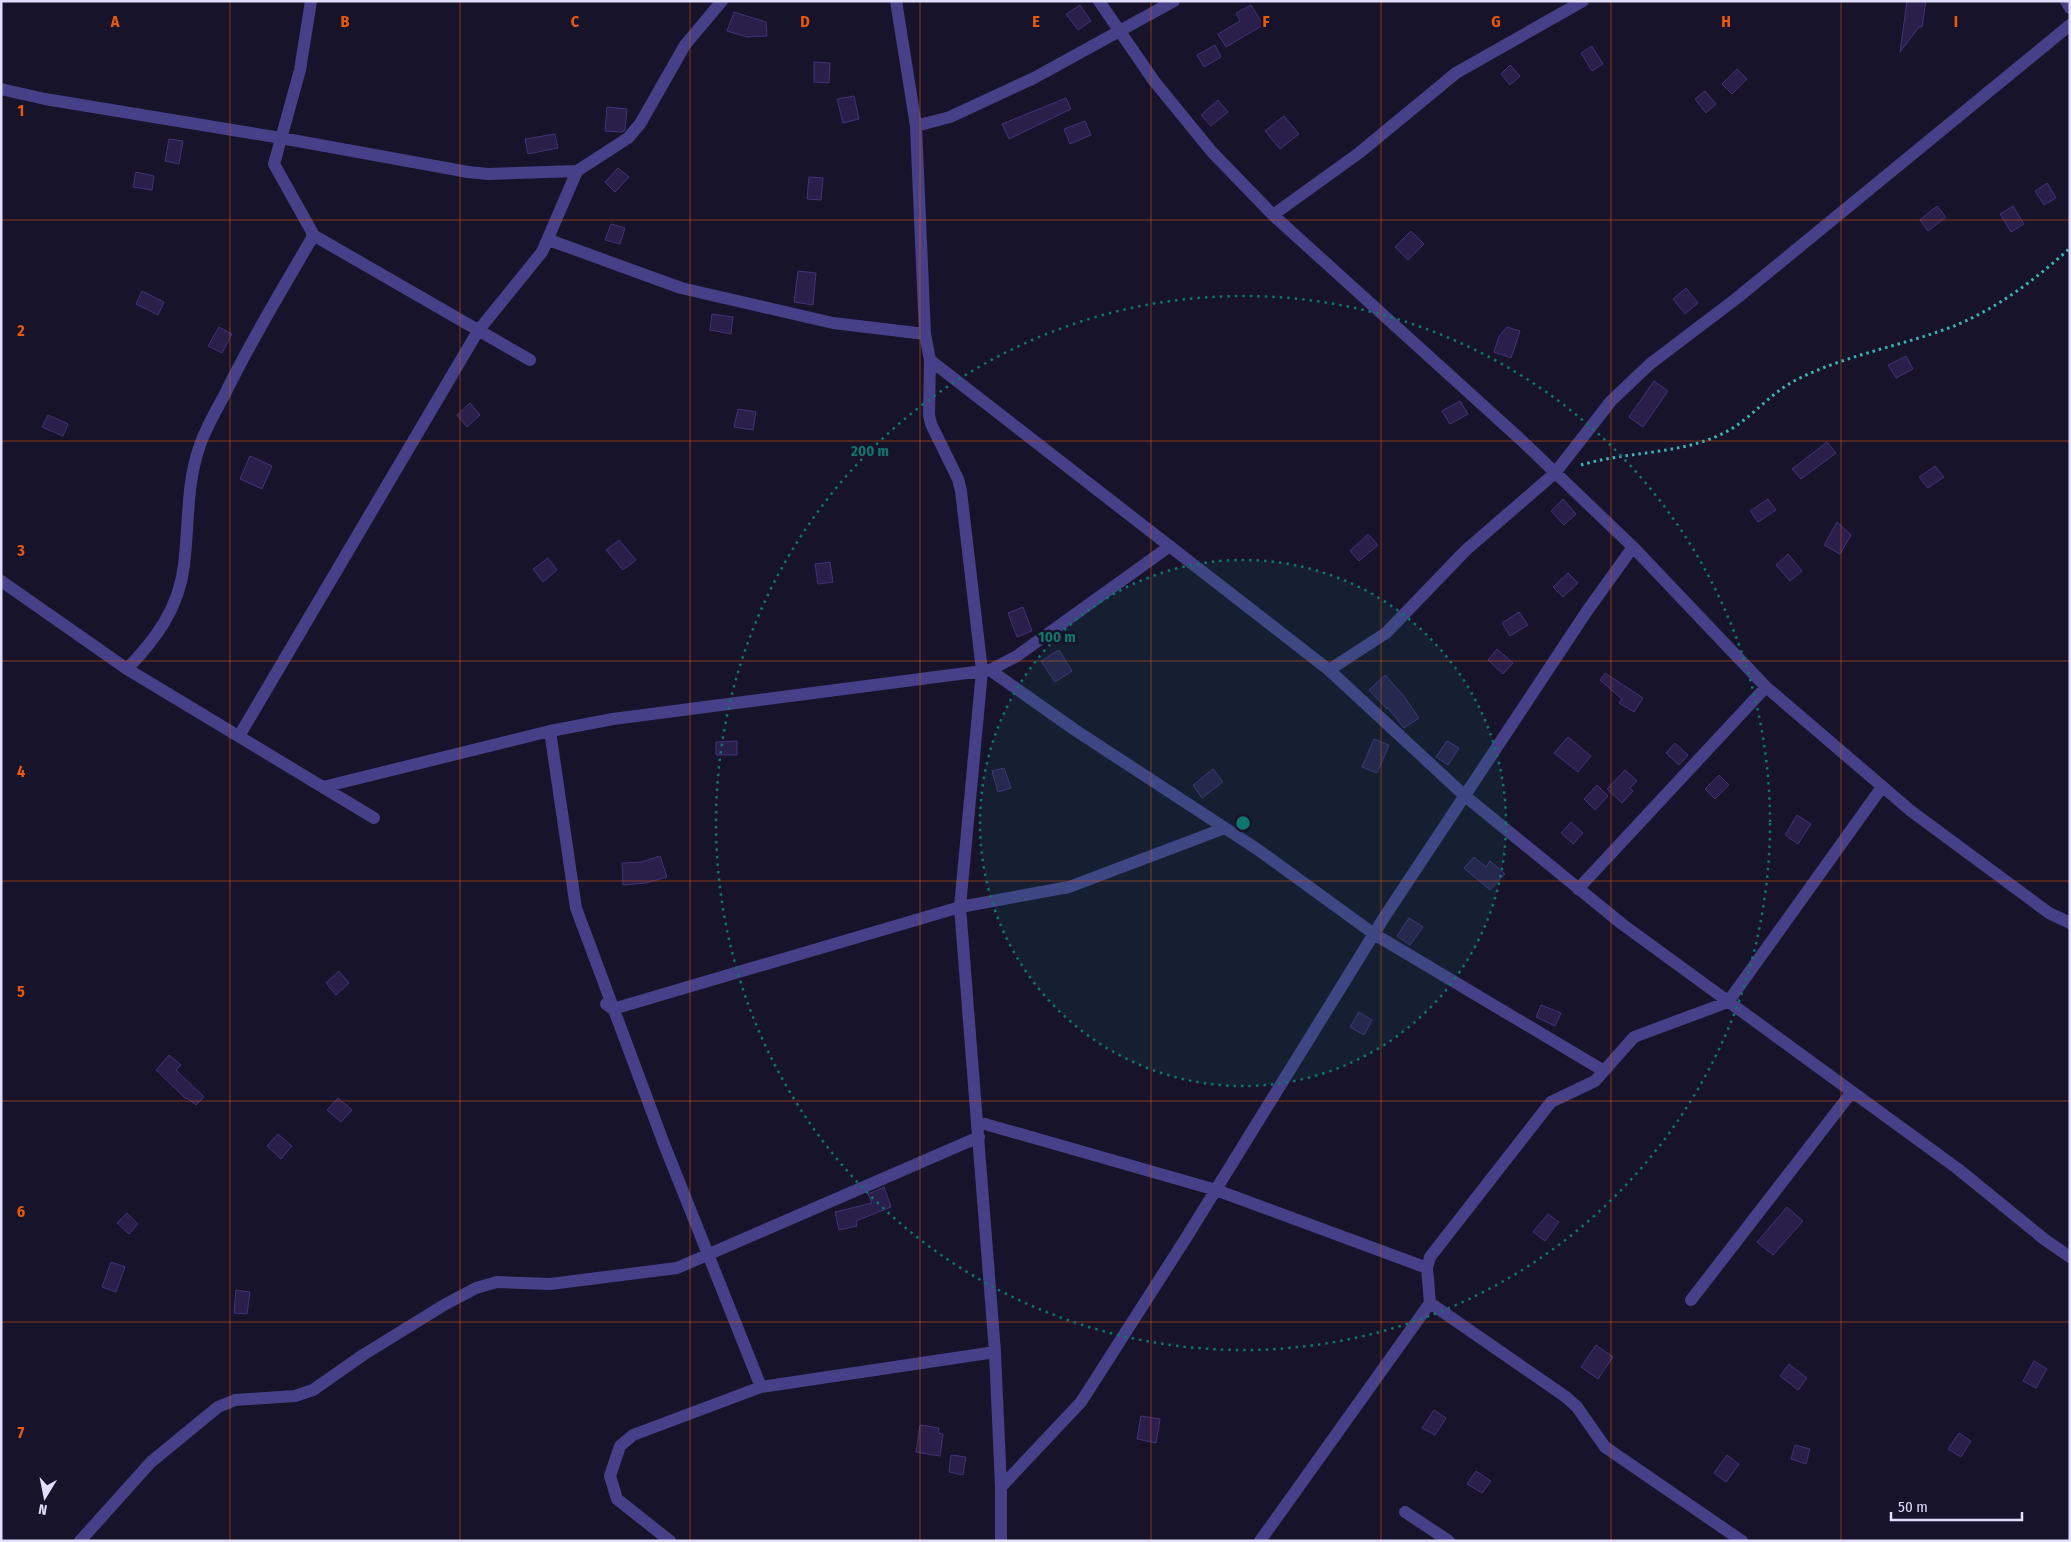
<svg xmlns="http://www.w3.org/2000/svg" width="2071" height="1542" font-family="'Fira Sans Condensed',sans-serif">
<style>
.building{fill:#2a1f4b;stroke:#423376}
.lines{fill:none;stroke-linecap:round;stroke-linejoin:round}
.path{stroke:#37b8b4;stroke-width:3;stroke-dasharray:2.5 4;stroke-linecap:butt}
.minor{stroke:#454087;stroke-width:12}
.grid{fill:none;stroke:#e8590c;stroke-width:1;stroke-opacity:0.55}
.ring{fill:none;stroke:#0f766e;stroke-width:2.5;stroke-dasharray:2.5 5}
.grid-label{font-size:16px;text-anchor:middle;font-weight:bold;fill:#e8590c;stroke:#17132b;stroke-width:5;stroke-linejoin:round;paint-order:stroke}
.centre{fill:#0f766e;stroke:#17132b;stroke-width:2.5}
.ring-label{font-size:15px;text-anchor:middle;font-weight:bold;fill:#0f766e;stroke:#17132b;stroke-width:5;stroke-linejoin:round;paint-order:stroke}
</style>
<rect width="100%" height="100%" fill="#17132b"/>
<path class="building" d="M1907 1H1926L1922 27H1919L1900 52Z
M1080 5 1091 21 1078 30 1066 14Z
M1251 5 1263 25 1226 47 1218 34 1240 21 1236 13Z
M734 12 766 22 767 36 747 37 727 31Z
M1215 45 1221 57 1204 67 1197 55Z
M1592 46 1603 64 1592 71 1581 53Z
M814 62 830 63 829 83 814 82Z
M1510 65 1520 76 1510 85 1501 74Z
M1737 69 1747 79 1732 94 1722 84Z
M1705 91 1716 104 1706 113 1695 99Z
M854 96 859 119 843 123 837 99Z
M1066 98 1071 109 1009 139 1002 124Z
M1218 100 1228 112 1211 126 1201 115Z
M607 107 627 109 625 130 622 132 605 131Z
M1284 116 1299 134 1280 149 1265 131Z
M1085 121 1091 135 1070 144 1064 129Z
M555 134 558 148 528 154 525 139Z
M169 139 183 141 179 164 165 161Z
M618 168 629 177 615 192 605 182Z
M136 172 154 176 152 190 133 187Z
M809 177 823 178 821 200 807 199Z
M2047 183 2056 198 2044 205 2035 191Z
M1937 206 1946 217 1928 231 1920 220Z
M2013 206 2024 224 2011 232 2000 214Z
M611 224 625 228 620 244 605 240Z
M1411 231 1424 244 1408 260 1395 247Z
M798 271 816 273 813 305 794 302Z
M1686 288 1698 303 1685 314 1673 299Z
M142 291 164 302 158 315 136 304Z
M712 314 733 317 731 334 710 330Z
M219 327 232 334 222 353 208 346Z
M1507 327 1520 331 1511 358 1494 352 1499 336Z
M1906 356 1913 369 1896 378 1888 365Z
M1654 381 1668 391 1643 427 1629 417Z
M1460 401 1468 414 1450 424 1442 411Z
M470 403 480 415 467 427 457 415Z
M738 409 756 412 753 430 734 427Z
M48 415 68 424 63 436 42 427Z
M1827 442 1836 453 1801 479 1792 469Z
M250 456 272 466 262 489 240 479Z
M1935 466 1944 477 1928 488 1919 477Z
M1563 499 1576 514 1564 525 1551 511Z
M1768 499 1776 510 1758 522 1750 511Z
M1837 522 1851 535 1840 554 1824 545Z
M1368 534 1378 545 1359 561 1350 551Z
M619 540 636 560 623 570 606 550Z
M1788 554 1802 571 1790 581 1776 565Z
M548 558 557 570 543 582 533 569Z
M830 562 833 582 818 584 815 564Z
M1568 573 1578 583 1563 597 1553 587Z
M1023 607 1032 631 1017 637 1008 613Z
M1519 612 1528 625 1510 636 1502 623Z
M1497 649 1513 663 1503 674 1488 660Z
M1059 650 1072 671 1055 682 1041 661Z
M1605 673 1643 698 1634 712 1619 703 1622 699 1600 680Z
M1385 675 1403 695 1419 718 1404 728 1388 708 1387 709 1369 690Z
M1568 737 1591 756 1578 772 1554 753Z
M1374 739 1389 745 1377 773 1362 767Z
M737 741V755H716V742Z
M1447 741 1459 748 1448 765 1436 757Z
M1675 743 1688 755 1679 765 1666 753Z
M1004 768 1011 788 998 792 992 771Z
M1213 769 1223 782 1202 798 1193 785Z
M1625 770 1637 781 1630 788 1633 791 1622 803 1607 789Z
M1719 775 1729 785 1715 799 1705 789Z
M1597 785 1608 796 1595 810 1584 799Z
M1797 815 1811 824 1798 844 1785 835Z
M1571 822 1583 833 1573 844 1561 833Z
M660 856 667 877 646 883 623 885 622 863 641 862Z
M1474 857 1486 867 1490 861 1505 874 1490 890 1464 868Z
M1409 918 1423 927 1410 945 1397 936Z
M339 971 349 983 336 995 326 983Z
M1541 1005 1561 1013 1555 1026 1536 1017Z
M1359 1012 1372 1020 1364 1035 1350 1027Z
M169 1055 181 1065 176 1070 204 1097 196 1105 187 1098 186 1099 156 1070Z
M338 1098 352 1110 341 1122 327 1110Z
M278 1134 292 1146 281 1159 267 1146Z
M884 1187 891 1207 856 1221 857 1226 839 1230 835 1212 872 1203 868 1194Z
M1787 1207 1803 1221 1773 1255 1757 1242Z
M127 1213 138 1224 129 1234 117 1223Z
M1548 1214 1559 1222 1545 1241 1533 1232Z
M111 1262 125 1267 116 1292 102 1287Z
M236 1290 250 1292 247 1314 234 1313Z
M1596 1345 1613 1357 1598 1379 1581 1367Z
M2034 1361 2047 1369 2036 1388 2023 1381Z
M1789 1364 1807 1378 1798 1390 1780 1376Z
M1434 1410 1446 1418 1435 1435 1422 1428Z
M1141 1416 1160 1419 1156 1443 1137 1439Z
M920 1425 939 1428 938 1433 943 1434 940 1456 916 1452Z
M1959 1433 1971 1441 1961 1457 1948 1449Z
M1795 1445 1810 1449 1806 1464 1791 1459Z
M951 1455 966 1457 963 1475 949 1472Z
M1727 1455 1739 1464 1726 1482 1714 1473Z
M1476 1471 1491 1481 1482 1493 1467 1484Z"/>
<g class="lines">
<path class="path" d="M1581 465C1627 451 1680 455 1724 433 1750 420 1768 395 1794 381 1844 355 1902 346 1954 326 1998 308 2036 279 2070 248"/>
<path class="minor" d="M896 1 916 126 925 334 930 360 929 415 931 424 958 479 961 491 982 671 960 907 995 1352 1001 1487V1541
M1099 1 1154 81 1212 152 1273 215 1519 438 1633 547 1766 687 1911 811 2049 913 2070 923
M2066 1 2070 8
M1 89 45 99 281 138 468 172 488 174 577 171 628 138 640 124 685 45 722 1
M916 126 950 117 1034 78 1174 1
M1273 215 1359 153 1456 73 1583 1
M313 235 530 360
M549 240 681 288 833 323 925 334
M930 360 1329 670 1465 796 1622 924 1958 1169 2044 1239 2070 1257
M1 581 127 669 374 818
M127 669C156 639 179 608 184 565 189 526 186 486 199 448 205 429 216 411 225 394 251 340 282 290 312 238V232L274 164 300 70 311 1
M990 670 1075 730 1257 849 1374 934 1604 1071
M1329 670 1386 633 1466 550 1555 473 1611 401 1650 364 1737 298 2070 25
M550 731 576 908 664 1144 761 1387
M239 736 478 331 542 252 577 171
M323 787 550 731 613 719 990 670 1017 656 1170 546
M1578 889 1766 687
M606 1004 613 1009 960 907 1069 887 1225 828
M978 1122 1216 1190 1427 1268
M1691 1300 1851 1093
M1430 1303 1566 1397 1577 1407 1605 1447 1742 1541
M1001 1487 1081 1402 1186 1238 1385 916 1587 611 1633 547
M1405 1512 1449 1541
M80 1541 151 1462 218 1407 235 1400 295 1396 313 1390 363 1355 444 1305 476 1288 497 1282 550 1284 677 1268 979 1137
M670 1541 617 1499 610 1476 620 1446 633 1435 761 1387 995 1352
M1260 1541 1430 1303 1427 1268 1430 1257 1551 1102 1595 1081 1634 1037 1728 1002 1882 787"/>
</g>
<path class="grid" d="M230 1V1541M460 1V1541M690 1V1541M920 1V1541M1151 1V1541M1381 1V1541M1611 1V1541M1841 1V1541M1 220H2070M1 441H2070M1 661H2070M1 881H2070M1 1101H2070M1 1322H2070"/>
<circle cx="1243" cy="823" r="263" fill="#0f766e" fill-opacity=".12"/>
<g class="ring">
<circle cx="1243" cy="823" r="263"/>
<circle cx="1243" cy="823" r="527"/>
</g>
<g class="grid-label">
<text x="115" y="27">A</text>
<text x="345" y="27">B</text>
<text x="575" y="27">C</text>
<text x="805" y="27">D</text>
<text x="1036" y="27">E</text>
<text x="1266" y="27">F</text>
<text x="1496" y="27">G</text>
<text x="1726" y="27">H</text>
<text x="1956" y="27">I</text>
<text x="21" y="116">1</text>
<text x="21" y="336">2</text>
<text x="21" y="556">3</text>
<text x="21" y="777">4</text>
<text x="21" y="997">5</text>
<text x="21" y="1217">6</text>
<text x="21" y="1438">7</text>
</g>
<circle cx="1243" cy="823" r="8" class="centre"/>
<g class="ring-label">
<text x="870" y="456">200 m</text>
<text x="1057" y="642">100 m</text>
</g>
<rect width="2071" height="1542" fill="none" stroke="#e2defd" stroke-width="5"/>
<g transform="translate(45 1497) rotate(190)" stroke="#17132b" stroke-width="4" paint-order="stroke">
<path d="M0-4L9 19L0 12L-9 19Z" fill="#e2defd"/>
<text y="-8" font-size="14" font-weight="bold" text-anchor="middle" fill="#e2defd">N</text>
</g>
<path d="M1891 1512v8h131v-8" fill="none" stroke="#e2defd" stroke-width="2.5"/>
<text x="1898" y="1512" font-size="15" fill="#e2defd" stroke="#17132b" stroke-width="4" paint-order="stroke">50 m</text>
</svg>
